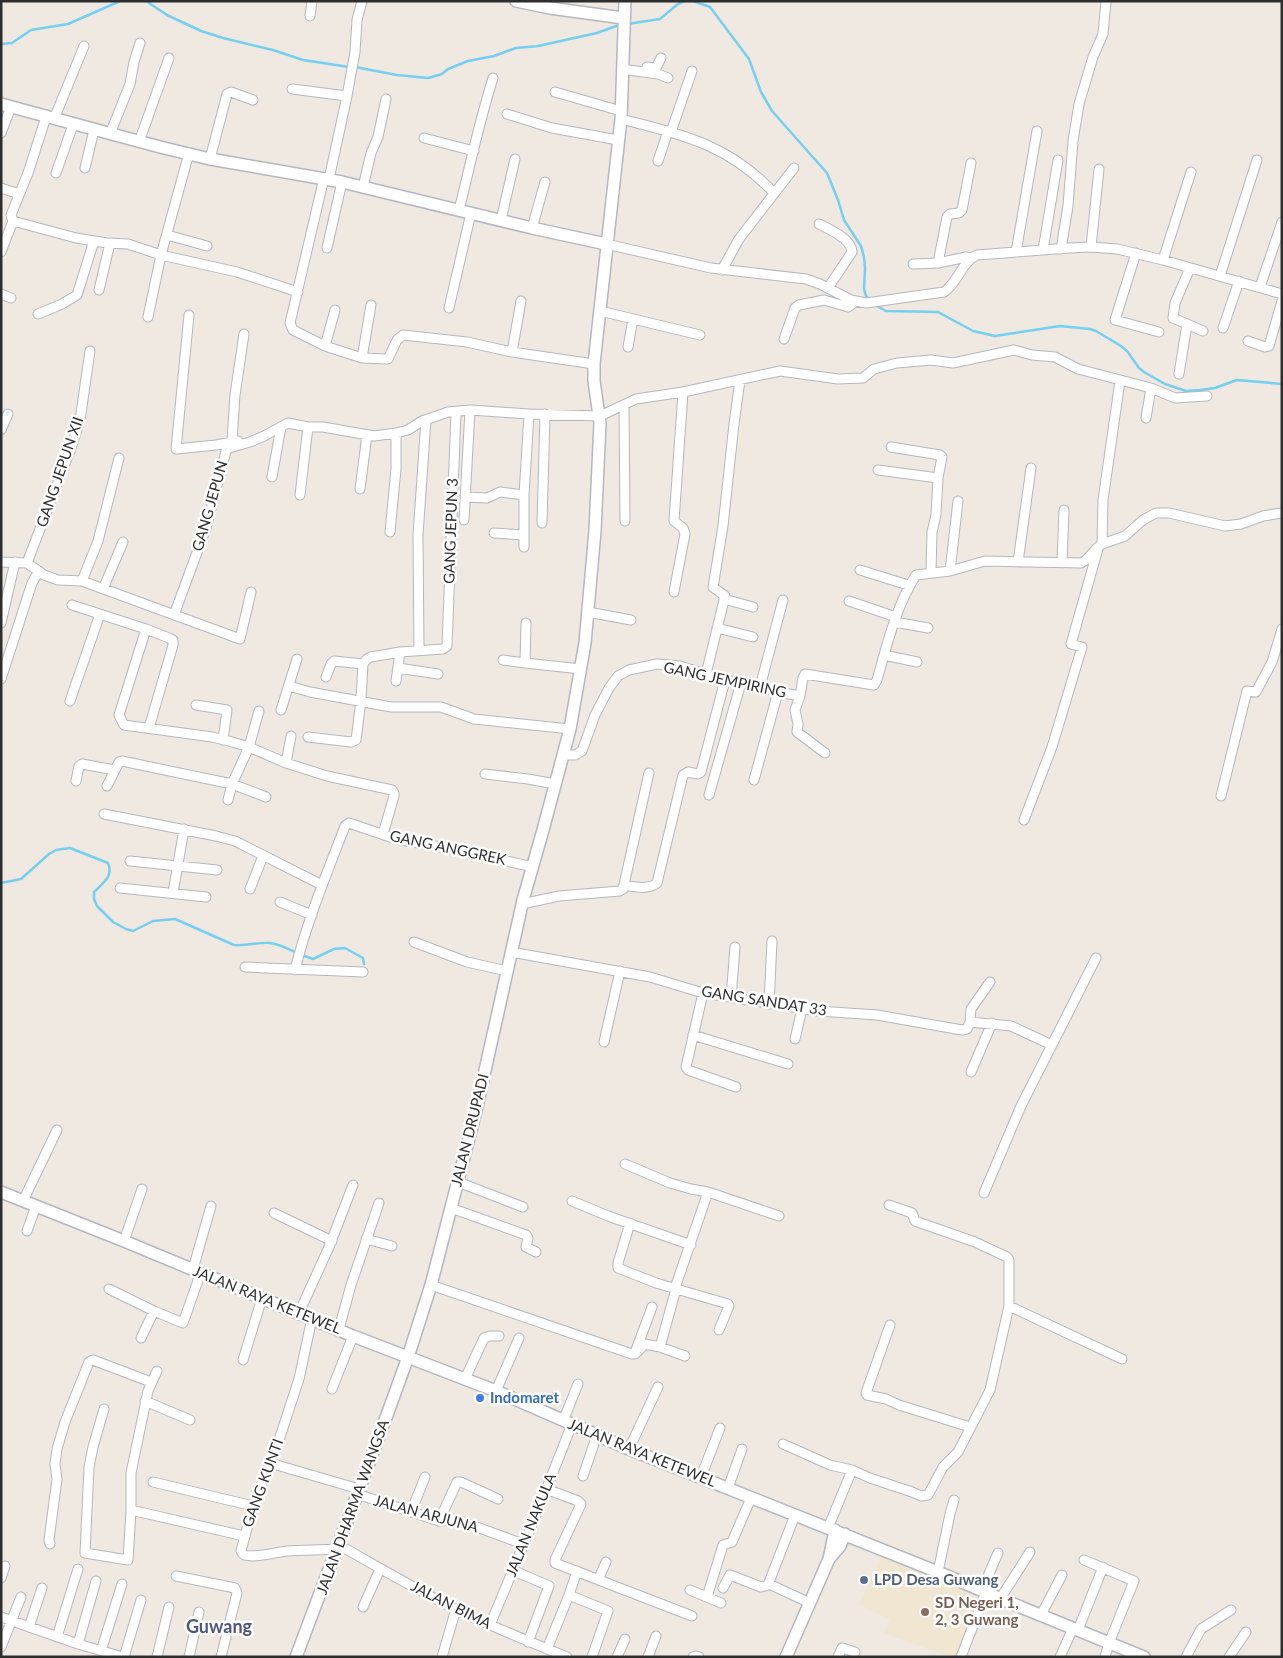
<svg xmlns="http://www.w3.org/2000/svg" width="1283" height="1658" font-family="Lato,sans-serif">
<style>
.education{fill:#f0e6d1}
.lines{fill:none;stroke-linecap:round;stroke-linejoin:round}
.stream{stroke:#75cff0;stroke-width:2.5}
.street-casing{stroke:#b4b7c1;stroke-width:11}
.secondary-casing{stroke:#b4b7c1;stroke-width:14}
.street{stroke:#fff;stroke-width:9}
.secondary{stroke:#fff;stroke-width:11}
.shop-dot{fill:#3f7fe0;stroke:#fff;stroke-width:2}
.service-dot{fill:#5c6f8a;stroke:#fff;stroke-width:2}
.education-dot{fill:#8d6e63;stroke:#fff;stroke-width:2}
.labels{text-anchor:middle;stroke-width:5;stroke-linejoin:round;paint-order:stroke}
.street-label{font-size:15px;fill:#2e2e2e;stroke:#fff}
.shop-label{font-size:15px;font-weight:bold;fill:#366cbe;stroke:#fff;text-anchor:start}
.service-label{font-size:15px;font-weight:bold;fill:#4e5e75;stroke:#fff;text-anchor:start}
.education-label{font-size:15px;font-weight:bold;fill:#785e54;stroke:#fff;text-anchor:start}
.quarter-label{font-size:18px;font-weight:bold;fill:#4d5680;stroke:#fff}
</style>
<rect width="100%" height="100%" fill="#efe9e1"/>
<path class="education" d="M882 1555 980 1597 958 1657H951L883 1633 890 1619 859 1605Z"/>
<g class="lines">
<path class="stream" d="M146 1 167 15 201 31 223 38 273 50 303 60 349 67
M627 24 660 19 678 4 685 1H693L710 7 749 59 761 92 772 111 827 173 838 200 844 220 861 246 864 257 865 268 864 289 866 296 869 299
M1 44 12 43 31 30 68 24 120 1
M355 67 397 75 428 78 442 74 448 69 468 61 494 56 516 48 538 46 597 33 616 26 622 25
M875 305 886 311 938 312 973 331 995 336 1060 326 1090 329 1096 331 1121 346 1127 351 1139 368 1144 372 1165 384 1186 391 1200 390 1215 388 1237 380 1282 384
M1 883 21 879 49 854 56 850 70 848 108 863C114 876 103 883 94 892V899L97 906 113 922 126 929 133 931 153 921 175 919 234 945C247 946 258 942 270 943 279 944 289 949 297 953
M302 955 313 959 334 949 345 948 363 958 364 964"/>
<defs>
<path id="street" d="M310 16 312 1
M647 67 656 68 661 58
M622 69 658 74 668 78
M292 89 347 96
M555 92 621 111
M507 114 552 128 618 140
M54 119 84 46
M621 119C683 135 728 144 774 193
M671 132 692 71
M1 133 11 107
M110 134 130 84 134 62 140 43
M424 138 474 151
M139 142 169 58
M210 159 227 94 231 92 253 100
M658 161 668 131
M85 168 94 130
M56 173 73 125
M324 178 290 323 293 330 325 346 362 358 388 359 397 340 403 335 467 342 512 352 594 364
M329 179 347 96 355 52 357 20 362 1
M363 187 371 153 378 137 386 99
M1 188 19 194
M459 210C470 166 479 122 493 78
M501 220 515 159
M13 221 76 238 107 243 128 244 161 255 237 272 298 292
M819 224C829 229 852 239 852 252L828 288
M532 228 545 182
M167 235 207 246
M606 244 711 268 806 279 820 284 851 300 866 303 944 292C958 283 962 261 977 255L1069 248 1091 247 1117 249 1163 260 1282 294
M1091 247 1099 169
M327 248 342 182
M1061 249 1068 206 1073 141 1079 104 1093 57 1103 34 1106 1
M1043 250 1058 160
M1 252 13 221 11 215 28 173 46 117
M1016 252 1037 131
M1136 253 1115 320 1159 332
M1163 260 1191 172
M938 263 947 217 950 214 959 213 962 210 971 163
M913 264 938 263 966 257 971 258
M1190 268 1175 303 1173 318 1203 331
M722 270 739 239 794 168
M1220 276 1257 160
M1260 287 1282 222
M99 290 110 243
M1 294 11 298
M449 308 471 213
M600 311 700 335
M38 314 62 304 77 295 94 241
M189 315 176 449 216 445 238 441
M148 317 161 255 189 153
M1223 328 1239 281
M784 339 795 308 799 305 824 300 848 307 855 302
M1248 341 1265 347 1269 346 1282 301
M325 346 335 310
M628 347 633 319
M512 352 521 301
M362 358 371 305
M1179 374 1187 324
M1151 388 1175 398 1207 396
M624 405 625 521
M1 430 8 414
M232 441 235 395 244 334
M891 447 940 455 942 457 938 478 936 515 932 532 931 572
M878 470 938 478
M272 477 281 427
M360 489 367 435
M300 495 308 427
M465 497 487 498 500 492 524 495
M464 520 470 410
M542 523 545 414
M390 532 396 469V433
M494 533 524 535
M1102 544 1103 500 1120 381
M524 547V495L529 414
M1 562 27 563 44 575 58 580 82 581 240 639 251 592
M1018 562 1031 468
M1062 562 1064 510
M27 563 71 448 80 420 90 351
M860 570 908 585
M950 571 958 501
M82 581 98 541 119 458
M103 589 123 542
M674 592 685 534 683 528 674 521 683 392 780 371 838 379 863 378 874 369 897 363 931 360 953 363 1014 350 1032 355 1055 357 1078 369 1151 388 1146 418
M724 599 753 607
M849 601 896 617
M72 605 146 629 169 638 173 640V645L149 728
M588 612 631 620
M174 615 206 528 226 451 229 448 250 442 264 436 288 423 308 427H323L374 436 396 433 408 430 422 421 448 412 470 410 529 414 600 416 636 399 683 392
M895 622 928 628
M1 623 15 562
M526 623 525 663 581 669
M717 628 753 637
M146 629 119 715 124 725 212 737 229 741 249 747 286 763 327 776 392 790 394 793V796L383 834
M419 650 418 535 426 420
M884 655 917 662
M503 660 525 663
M398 668 438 674
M706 674 725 596 713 587 723 526 734 424 740 380
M326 677 331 664 334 661 363 664
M1 679 32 583 39 571
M396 681 400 652
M289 686 310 692 391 707H441L474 719 570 729
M760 687 783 600
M800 696 795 710 798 724 797 732 825 753
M70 701 100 614
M196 705 227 710 223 740
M281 710 297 659
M308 737 351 742 356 740 361 700 363 664 367 659 371 657 400 652 443 649 447 646 456 413
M563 755H575L582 751 595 715 609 688 618 676 629 670 657 664 680 666 725 680 748 684 778 692 800 696 803 678 805 674 874 685 877 680C887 645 896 606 916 575L950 571 985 561 1081 563 1086 560 1097 548 1102 544 1125 536 1143 520 1156 513H1169L1225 526 1241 524 1263 516 1282 513
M286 763 291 736
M485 774 528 779 555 784
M754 780 778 692
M76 781 79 766 82 764 115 770
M107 786 119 762 122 761 232 784 266 797
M709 795 741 683
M1221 796 1247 691 1256 692 1272 662 1282 629
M228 800 232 784 249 747 259 711
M104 814 216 836 235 841 322 885
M1024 820 1052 747 1082 647 1071 644 1098 549
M130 861 217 870
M624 885C635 887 648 890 657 883L683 775 688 772 698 774 701 772 725 680
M120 888 206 897
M250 889 263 856
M173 893 184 829
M280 902 312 915
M522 904 559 896 620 891 623 889 649 773
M414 942 467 962 507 971
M511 952 650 977 703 993 818 1011 877 1015 962 1030 967 1029 970 1022 971 1009 990 982
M245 967 363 972
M295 970C307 921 327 873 345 826L349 823 396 839 457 850 533 867
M703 993 686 1067 688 1070 736 1087
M731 998 735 947
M769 1004 772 941
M970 1022 1011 1026 1052 1045
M693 1035 788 1064
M795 1039 802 1009
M604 1042 620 971
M971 1072 992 1023
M625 1164 670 1183 691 1189 708 1192 779 1216
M458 1182 523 1207
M984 1193 1021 1106 1096 958
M23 1201 57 1130
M572 1201 608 1216 691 1245
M451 1208 526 1235 528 1238 526 1247 536 1252
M274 1213 332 1241
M630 1223 618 1263V1268L656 1283 728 1304 729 1306 719 1330
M27 1231 36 1206
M366 1239 392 1246
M124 1241 142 1189
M193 1269 211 1206
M431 1285 632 1354H635L645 1344 660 1347 685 1356
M675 1288 708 1192
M109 1289 154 1311 183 1323 201 1272
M1009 1306 1122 1359
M299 1313 329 1247 353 1185
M312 1318 299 1379 279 1440 253 1506 241 1551 244 1555C256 1558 273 1553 287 1551 303 1550 321 1550 338 1549
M890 1325 866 1393 867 1395 886 1399 899 1405 970 1427
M339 1329 351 1285 379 1203
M141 1338 154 1311
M660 1347 676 1289
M636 1350 652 1307
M243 1360 262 1298
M465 1379 484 1338 490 1336H499
M332 1389 353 1336
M496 1391 519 1338
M145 1401 190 1420
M104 1409 93 1447 89 1467 85 1553 128 1560 131 1510V1473L148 1391 157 1371
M563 1421 578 1384
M783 1444 830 1465 852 1470 870 1478 912 1492 921 1496 928 1495 943 1467 958 1452 990 1390 1009 1306V1260L1007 1257 975 1242 915 1221 912 1213 889 1205
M629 1449 658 1387
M270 1463 359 1489
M583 1476 597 1435
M701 1477 720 1428
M153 1482 253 1506
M728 1488 742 1449
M546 1489 578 1501 581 1504 555 1560V1563L692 1616
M357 1494 439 1521 455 1519 523 1544
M131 1510 244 1536
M411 1512 425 1477
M439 1521 457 1482H461L498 1499
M828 1528 852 1470
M50 1544 49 1540 57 1479 55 1464 57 1449 65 1422 89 1362 93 1360 151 1382
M339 1545C378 1567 417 1590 457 1610 493 1627 530 1642 567 1657
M1084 1560 1134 1581 1109 1643 1105 1657
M512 1570 549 1586 528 1642
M938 1572 950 1514 954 1500
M176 1576 235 1588 237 1593 221 1657
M1 1578 5 1566
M598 1580 606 1562
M769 1584 810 1603
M723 1588 730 1575 761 1587 768 1585 795 1515
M690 1590 721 1603
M982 1590 998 1553
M569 1595 608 1611 592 1657
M707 1597 723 1545 732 1542 751 1498
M1000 1599 1030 1552
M363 1607 380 1569
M1041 1615 1062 1575
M1 1617 78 1644 123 1657
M490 1625 539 1508 572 1424
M29 1627 42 1588
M1078 1630 1103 1567
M57 1637 78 1569
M78 1644 96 1581
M1 1647 21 1597
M547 1649 569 1595 577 1571
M101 1651 122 1584
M124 1657 141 1600
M157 1657 169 1607
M189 1657 199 1612
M442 1657 456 1609
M617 1657 625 1639
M648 1657 656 1636
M693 1657 696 1656 699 1657
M838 1657 842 1648 855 1652
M961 1657 986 1592
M1060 1657 1073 1628
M1186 1657 1201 1629 1231 1610
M1229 1657 1246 1632"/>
<path id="secondary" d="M516 1 550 8 623 18
M1 104 160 147 210 159 342 182 532 228 606 244
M1 1192 124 1241 353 1336 496 1391 629 1449 938 1572 1023 1608 1144 1657
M829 1559 840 1546 845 1534
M296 1657 387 1415 408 1357 431 1285 476 1111 523 900 543 830 570 729 585 643 595 531 600 423 594 381V364L621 119 625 1
M786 1657 829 1559 835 1530"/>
</defs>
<use href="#street" class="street-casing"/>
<use href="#secondary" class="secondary-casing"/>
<use href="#street" class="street"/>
<use href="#secondary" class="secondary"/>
</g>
<circle class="shop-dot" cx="480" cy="1398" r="5"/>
<circle class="service-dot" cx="864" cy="1580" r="5"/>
<circle class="education-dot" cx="925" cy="1612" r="5"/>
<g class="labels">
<g class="street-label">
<text transform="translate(60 472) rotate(-71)" y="5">GANG JEPUN XII</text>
<text transform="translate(210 506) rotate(-74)" y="5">GANG JEPUN</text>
<text transform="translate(451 531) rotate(-88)" y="5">GANG JEPUN 3</text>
<text transform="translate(725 680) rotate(12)" y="5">GANG JEMPIRING</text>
<text transform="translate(448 848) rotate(12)" y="5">GANG ANGGREK</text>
<text transform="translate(764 1001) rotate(9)" y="5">GANG SANDAT 33</text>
<text transform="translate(470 1130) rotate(-76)" y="5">JALAN DRUPADI</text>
<text transform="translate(267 1300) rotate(22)" y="5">JALAN RAYA KETEWEL</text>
<text transform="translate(642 1453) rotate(22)" y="5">JALAN RAYA KETEWEL</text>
<text transform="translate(263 1483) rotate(-70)" y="5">GANG KUNTI</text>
<text transform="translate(353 1507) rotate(-70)" y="5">JALAN DHARMA WANGSA</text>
<text transform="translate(426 1514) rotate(15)" y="5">JALAN ARJUNA</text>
<text transform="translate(531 1525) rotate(-68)" y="5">JALAN NAKULA</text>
<text transform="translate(451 1605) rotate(27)" y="5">JALAN BIMA</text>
</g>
<g class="shop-label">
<text x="490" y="1403">Indomaret</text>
</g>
<g class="service-label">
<text x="874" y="1585">LPD Desa Guwang</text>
</g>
<g class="education-label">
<text x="935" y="1608">SD Negeri 1,<tspan x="935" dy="17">2, 3 Guwang</tspan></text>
</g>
<g class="quarter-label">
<text x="219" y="1633">Guwang</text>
</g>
</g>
<rect width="1283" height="1658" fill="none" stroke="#2e2e2e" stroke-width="5"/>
</svg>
